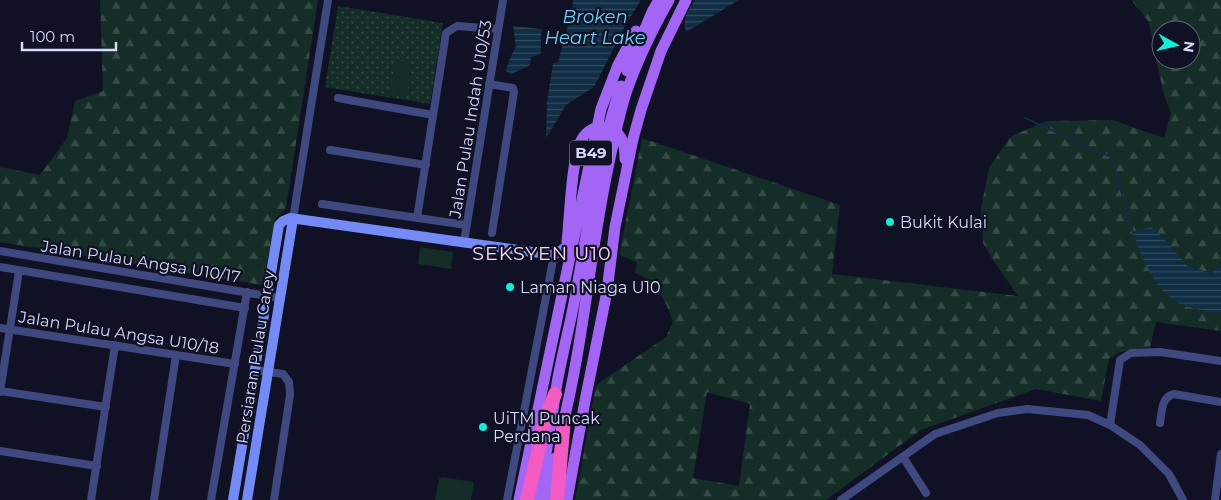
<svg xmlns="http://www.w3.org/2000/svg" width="1221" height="500" font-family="Montserrat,sans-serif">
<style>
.forest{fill:url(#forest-firs);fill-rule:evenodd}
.park{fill:url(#park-dots)}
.pitch{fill:#142d27}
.water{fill:url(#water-rules)}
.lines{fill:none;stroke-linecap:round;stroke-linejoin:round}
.stream{stroke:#102d43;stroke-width:2}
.street{stroke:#3f497f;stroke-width:8}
.secondary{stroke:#748bf5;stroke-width:10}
.primary{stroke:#a265f4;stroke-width:11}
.highway{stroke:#f35ac2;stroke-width:14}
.poi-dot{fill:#11edd6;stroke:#101124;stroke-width:2}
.labels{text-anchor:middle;stroke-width:4.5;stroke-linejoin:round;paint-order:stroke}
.shield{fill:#101124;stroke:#9b9dbb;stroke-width:1}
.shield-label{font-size:15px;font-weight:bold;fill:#d6d9fc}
.street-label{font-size:16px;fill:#d6d9fc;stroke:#101124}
.poi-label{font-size:16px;fill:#d6d9fc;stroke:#101124;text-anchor:start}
.water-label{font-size:18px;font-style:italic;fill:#6cd1f4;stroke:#101124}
.quarter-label{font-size:19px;letter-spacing:1px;fill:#fcd8f6;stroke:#101124}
</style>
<defs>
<pattern id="forest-firs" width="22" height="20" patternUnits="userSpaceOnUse" patternTransform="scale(1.25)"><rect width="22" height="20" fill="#142d27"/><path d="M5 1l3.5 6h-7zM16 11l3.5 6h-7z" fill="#354b47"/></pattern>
<pattern id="park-dots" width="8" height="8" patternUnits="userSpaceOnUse" patternTransform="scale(1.25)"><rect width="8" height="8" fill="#142d27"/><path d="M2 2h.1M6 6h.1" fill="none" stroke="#354b47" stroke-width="1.8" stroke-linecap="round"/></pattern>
<pattern id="water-rules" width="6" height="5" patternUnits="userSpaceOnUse" patternTransform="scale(1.25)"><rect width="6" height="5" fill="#102d43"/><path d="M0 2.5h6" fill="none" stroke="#324b5f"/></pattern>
</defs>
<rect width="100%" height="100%" fill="#101124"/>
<path class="forest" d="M100 0H318L286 208 276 218 262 285 0 242V167L40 175 67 138 75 101 103 91Z
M1131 0H1221V267L1215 266 1212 274 1188 266 1161 236 1185 306 1221 313V331L1156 322 1150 347 1120 352 1109 359 1101 401 1036 389 921 430 826 500H575L596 385 666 337 673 322 667 306 654 282 635 273 637 262 619 255 642 138 840 205 832 274 1018 296 995 263 983 243 981 208 989 168 1010 137 1046 121 1112 120 1164 138 1171 113 1163 92 1149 22ZM1161 30H1191V60H1161ZM707 392 750 404 739 486 693 478Z"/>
<path class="park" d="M338 6 443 23 430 104 325 87Z"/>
<path class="pitch" d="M395 60 411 63 407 95 390 93Z
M420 247 453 252 451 269 418 264Z
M442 477 473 482 474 483 471 500H435L439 479Z"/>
<path class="water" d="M573 0H641L625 26 594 87 566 105 546 138 547 102 553 63 558 62 572 11Z
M695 0H739L686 32C682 18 688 11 695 0Z
M513 26 542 29 541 36V53L531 58 530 65C523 70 517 70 511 75L506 71C506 67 513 51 516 47Z
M1151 227 1161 236 1188 266 1212 274 1215 266 1221 267V313C1210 311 1197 310 1186 306 1155 296 1144 259 1132 232Z"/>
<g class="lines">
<path class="stream" d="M1025 118 1111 157 1133 232"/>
<path class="street" d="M489 84 513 88 514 92 492 233
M338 98 433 115
M330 150 426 165
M322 204 466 225
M417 218 446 33 457 26 498 29
M293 219 328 0
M464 242 503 0
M0 251 279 298
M0 267 245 308
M0 328 235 364
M255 370 283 374 289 382 290 395 274 500
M0 391 106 407
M0 392 19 271
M1160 423C1162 412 1161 397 1174 394L1221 402
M1110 425 1120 360 1131 353 1160 352 1221 361
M0 451 97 466
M903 457 926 493
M91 500 115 345
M154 500 176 355
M211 500 247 292
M507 500 554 255
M841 500 935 434 998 413 1027 409 1088 415 1110 425 1140 445 1169 474 1183 500
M1215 500 1221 454"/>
<path class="secondary" d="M233 500 279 225 283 221 290 218 554 255 566 247
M247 500 293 219"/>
<path class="primary" d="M627 71 653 10 659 0
M567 242C570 216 571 159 582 139 591 123 614 123 622 140 625 146 625 152 625 159
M562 428C584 341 590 250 609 163 614 139 619 116 626 93 637 61 652 30 669 0
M519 500 601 109 618 65 636 31
M537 500C544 465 551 430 555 395 560 362 569 330 575 298 588 227 598 154 621 86
M548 500 555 458
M567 500 585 401 607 291 615 227 633 139 641 110 661 51 686 0"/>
<path class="highway" d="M527 500 546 417 555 394
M557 500 564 419"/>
</g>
<g class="poi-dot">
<circle cx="890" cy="222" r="5"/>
<circle cx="510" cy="287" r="5"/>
<circle cx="483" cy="427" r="5"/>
</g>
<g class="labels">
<rect class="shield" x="570" y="140.5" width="42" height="25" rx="4"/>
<g class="shield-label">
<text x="591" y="158">B49</text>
</g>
<g class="street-label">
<text transform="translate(470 119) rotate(-81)" y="6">Jalan Pulau Indah U10/53</text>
<text transform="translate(141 261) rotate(9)" y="6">Jalan Pulau Angsa U10/17</text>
<text transform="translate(119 332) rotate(9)" y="6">Jalan Pulau Angsa U10/18</text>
<text transform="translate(255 357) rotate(-81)" y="6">Persiaran Pulau Carey</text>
</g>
<g class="poi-label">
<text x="900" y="228">Bukit Kulai</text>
<text x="520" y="293">Laman Niaga U10</text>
<text x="493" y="424">UiTM Puncak<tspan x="493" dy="18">Perdana</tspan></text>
</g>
<g class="water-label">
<text x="595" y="23">Broken<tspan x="595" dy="21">Heart Lake</tspan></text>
</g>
<g class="quarter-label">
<text x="542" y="260">SEKSYEN U10</text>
</g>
</g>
<g transform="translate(1176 45) rotate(98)"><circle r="24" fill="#101124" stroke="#5f617a"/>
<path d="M0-4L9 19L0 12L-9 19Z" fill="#11edd6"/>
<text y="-8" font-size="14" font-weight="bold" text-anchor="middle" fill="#d6d9fc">N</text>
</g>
<path d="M22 42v8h94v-8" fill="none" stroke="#d6d9fc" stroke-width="2.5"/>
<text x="30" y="42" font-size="15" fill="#d6d9fc" stroke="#101124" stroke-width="4" paint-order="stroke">100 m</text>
</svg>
